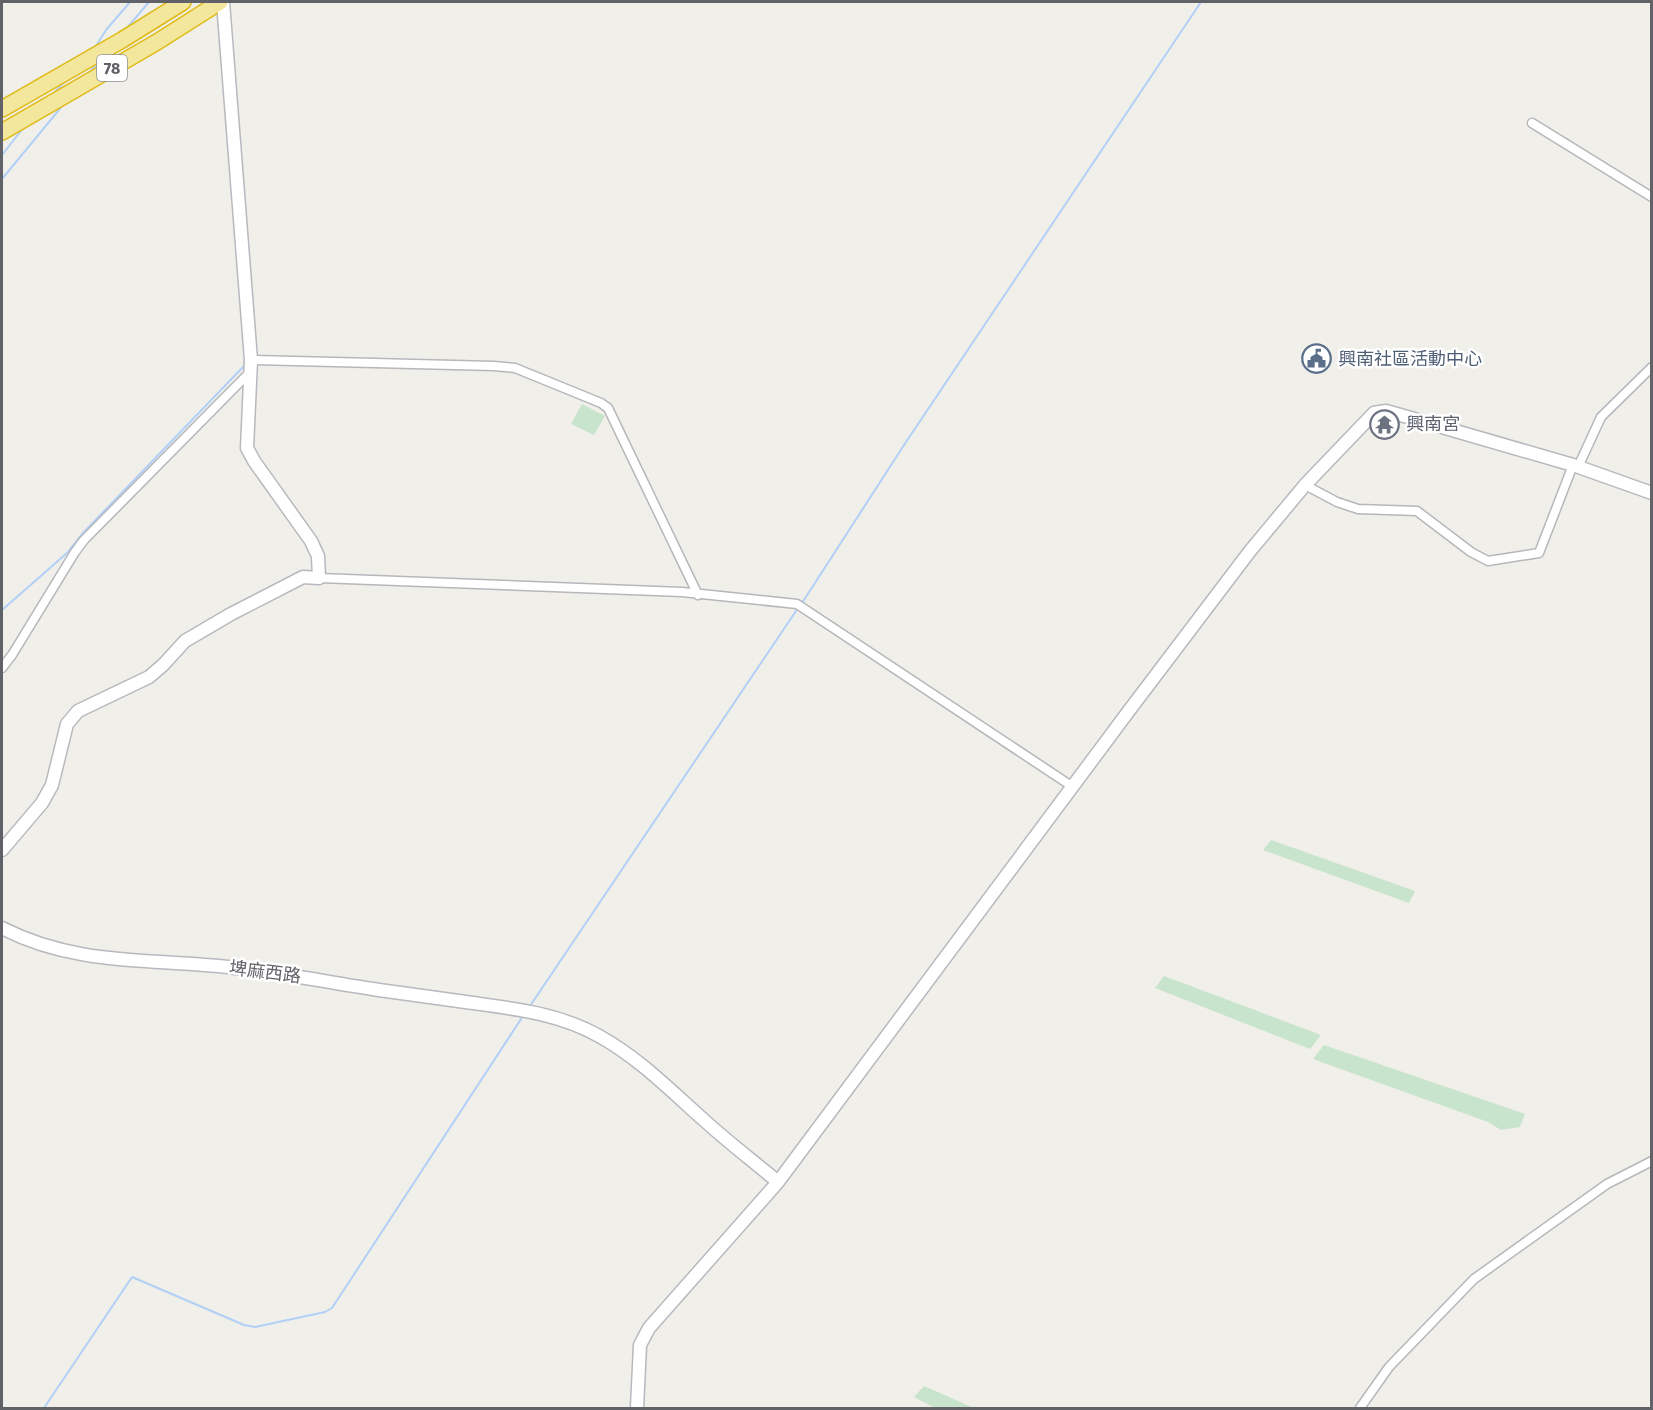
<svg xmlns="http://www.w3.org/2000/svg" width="1653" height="1410" font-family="'Fira Sans','Noto Sans TC',sans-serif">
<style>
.green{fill:#c8e4cc}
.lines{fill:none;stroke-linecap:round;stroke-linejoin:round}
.stream{stroke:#b2d0f7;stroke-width:2}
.street-casing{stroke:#b5b7bb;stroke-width:11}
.secondary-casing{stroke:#b7b9be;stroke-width:15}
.highway-casing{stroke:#e0ba18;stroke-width:18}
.street{stroke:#fff;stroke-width:8}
.secondary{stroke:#fff;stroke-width:12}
.highway{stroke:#f3e79d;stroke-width:15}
.labels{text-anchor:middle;stroke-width:5;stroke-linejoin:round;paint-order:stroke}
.shield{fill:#fff;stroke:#909195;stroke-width:1.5}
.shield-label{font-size:16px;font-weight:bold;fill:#606267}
.service-label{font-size:18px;fill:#4e5e75;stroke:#fff;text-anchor:start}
.worship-label{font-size:18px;fill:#5b616d;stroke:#fff;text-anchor:start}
.street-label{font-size:18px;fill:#606267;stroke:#fff}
</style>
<rect width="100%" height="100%" fill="#f0efe9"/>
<path class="green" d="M582 404 605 416 594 435 571 424Z
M1271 840 1415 891 1409 903 1263 850Z
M1164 976 1321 1035 1310 1049 1155 988Z
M1324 1045 1525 1114 1520 1127 1501 1130 1488 1122 1313 1059Z
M924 1386 974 1408H935L914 1397Z"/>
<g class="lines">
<path class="stream" d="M126 29 149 2
M96 46 106 30 130 2
M89 73 99 61
M54 93 66 80
M2 155 24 127
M2 179 63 105
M802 603 906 442 1201 2
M2 610 67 553 82 534 245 365
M530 1006 798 608
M44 1408 132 1277 244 1325 255 1327 325 1312 332 1308 523 1016"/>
<defs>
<path id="street" d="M1532 123 1652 197
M251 360 494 366 515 368 601 403 608 408 698 595
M1578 467 1601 417 1652 367
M1305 485 1337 502 1358 509 1417 511 1471 552 1488 561 1539 553 1573 465
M319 578 682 592 797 604 1073 787
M2 668 12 655 75 552 84 540 251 371
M1360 1408 1389 1367 1474 1279 1607 1184 1652 1161"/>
<path id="secondary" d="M2 850 42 803 52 785 67 724 78 711 149 677 163 665 185 641 231 614 303 577 319 578 318 556 311 541 254 461 247 448 251 360 223 2
M2 928C78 967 154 958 236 968 284 973 331 983 379 990 410 994 442 999 473 1003 517 1009 560 1014 599 1036 639 1058 671 1091 705 1121 728 1142 753 1161 778 1182
M637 1408 640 1345 649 1328 778 1182 1128 712 1250 551 1305 485 1374 413 1386 411 1397 414 1573 465 1652 493"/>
<path id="highway" d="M2 109 122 40 183 2
M2 132 157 42 220 2"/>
</defs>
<use href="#street" class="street-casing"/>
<use href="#secondary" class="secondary-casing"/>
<use href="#highway" class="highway-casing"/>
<use href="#street" class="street"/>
<use href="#secondary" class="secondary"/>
<use href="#highway" class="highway"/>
</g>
<defs>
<symbol id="civic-ring" viewBox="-11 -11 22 22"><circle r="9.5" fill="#fff" stroke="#5c6f8a" stroke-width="1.5"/><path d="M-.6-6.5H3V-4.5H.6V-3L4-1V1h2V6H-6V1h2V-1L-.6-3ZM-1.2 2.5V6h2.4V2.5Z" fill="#5c6f8a"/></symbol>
<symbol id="temple-ring" viewBox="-11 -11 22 22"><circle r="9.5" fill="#fff" stroke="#6b7280" stroke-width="1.5"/><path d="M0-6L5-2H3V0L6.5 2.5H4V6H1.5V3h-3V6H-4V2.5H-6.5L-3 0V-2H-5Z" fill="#6b7280"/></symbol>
</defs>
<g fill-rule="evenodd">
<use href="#civic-ring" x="1300" y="342" width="33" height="33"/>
<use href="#temple-ring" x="1368" y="408" width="33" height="33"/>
</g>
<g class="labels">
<rect class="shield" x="97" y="55" width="30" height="26" rx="4.5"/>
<g class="shield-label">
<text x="112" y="74">78</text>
</g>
<g class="service-label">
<text x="1338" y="365">興南社區活動中心</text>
</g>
<g class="worship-label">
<text x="1406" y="430">興南宮</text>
</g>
<g class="street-label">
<text transform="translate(265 972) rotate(7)" y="6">埤麻西路</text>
</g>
</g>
<rect width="1653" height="1410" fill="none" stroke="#606267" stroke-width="6"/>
</svg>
